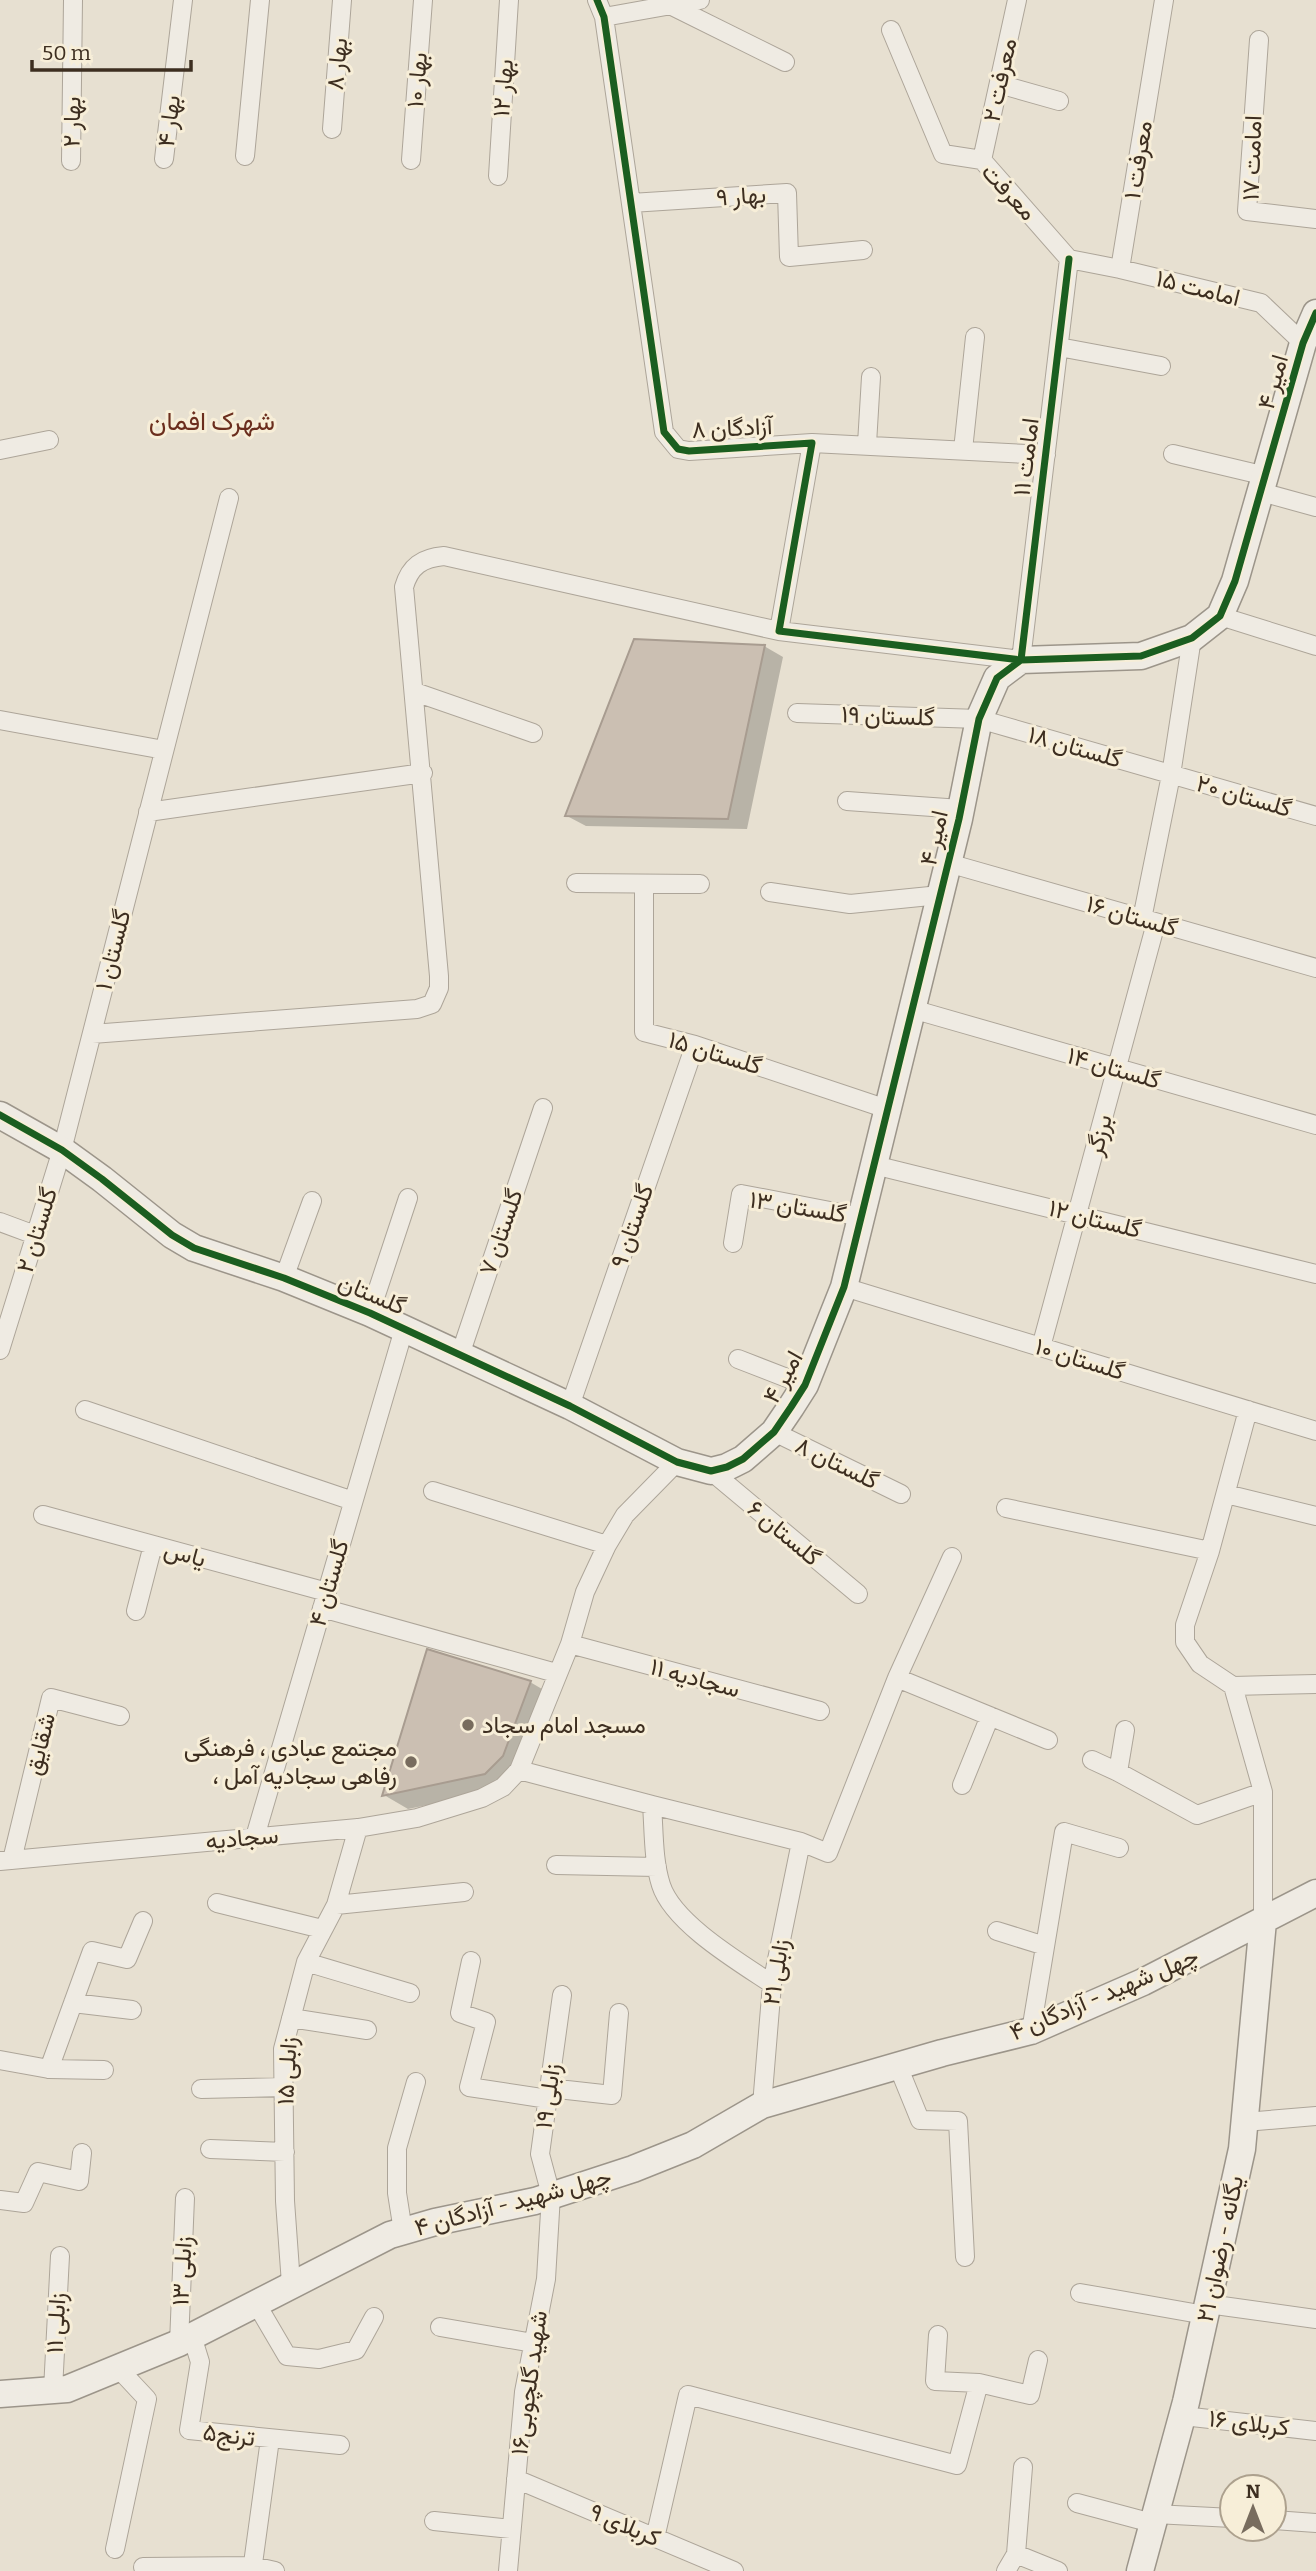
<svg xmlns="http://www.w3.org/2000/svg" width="1316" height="2571" font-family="Bitter,Vazirmatn,serif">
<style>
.shadow{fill:#0003}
.building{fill:#cbbfb2;stroke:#a89c90;stroke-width:2}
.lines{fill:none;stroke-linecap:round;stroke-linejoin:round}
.street-casing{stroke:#ada599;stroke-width:20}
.secondary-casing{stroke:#9c958a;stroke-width:29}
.street{stroke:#efebe3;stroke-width:18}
.secondary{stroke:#efebe3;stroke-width:26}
.cycleway-casing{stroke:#f7eed8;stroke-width:11}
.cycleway{stroke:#1b5e20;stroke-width:7}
.poi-dot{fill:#786c5e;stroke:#f7eed8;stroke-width:2.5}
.labels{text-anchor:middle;stroke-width:6;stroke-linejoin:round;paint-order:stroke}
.street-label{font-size:24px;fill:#3d2e20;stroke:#f7eed8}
.poi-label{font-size:24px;fill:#3d2e20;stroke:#f7eed8;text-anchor:start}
.neighbourhood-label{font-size:26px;fill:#6b2e1e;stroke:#f7eed8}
</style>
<rect width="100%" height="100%" fill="#e7e0d1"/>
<path class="shadow" d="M764 646 783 657 747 829 586 826 567 816Z
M530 1682 554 1696 510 1788 408 1809 384 1795Z"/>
<path class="building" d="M634 639 765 645 728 819 565 816Z
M427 1649 531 1681 503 1756 485 1774 382 1796Z"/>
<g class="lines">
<defs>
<path id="street" d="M597 0 604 17 664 432 678 449 689 451 812 443 779 631 1021 660 1069 259
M670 5 785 62
M604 17 700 0
M891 30 943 154 982 160 1069 259
M1259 40 1247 211 1316 219
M999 84 1059 101
M332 129 342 0
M245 156 260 0
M164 159 183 0
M411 160 423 0
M982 160 1017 0
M71 161 73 0
M498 176 509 0
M631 203 787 193 789 257 863 250
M1069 259 1120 269 1164 0
M1120 269 1261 303 1303 343
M1059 347 1161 366
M812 443 1046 455
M867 444 871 377
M0 450 49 440
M963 450 975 337
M1173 454 1266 476
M1261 492 1316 507
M1220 616 1316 646
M415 692 533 733
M797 713 979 719 1316 816
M0 720 164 750
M847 801 961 809
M148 812 423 773
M948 863 1316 968
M576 883 700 884
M644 884V1032L695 1045 887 1109
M770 892 850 904 940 895
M1142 919 1171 775 1192 638
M912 1009 1316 1125
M92 1034 417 1009 432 1004 439 988V976L404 587C410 566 422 558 444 556L779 631
M874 1165 1316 1274
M0 1222 35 1235
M733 1243 741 1194 861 1217
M284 1278 312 1201
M844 1287 1316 1431
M370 1313 408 1198
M1041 1347 1156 923
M0 1350 62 1150 229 498
M460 1355 543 1108
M738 1359 805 1385
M570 1406 695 1045
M85 1410 353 1501
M1248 1410 1210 1551 1185 1625V1642L1200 1664 1233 1686 1316 1684
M774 1432 901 1494
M711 1471 858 1594
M433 1491 607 1545
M1226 1494 1316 1516
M1006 1508 1210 1551
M43 1515 327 1592
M322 1608 556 1673
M136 1611 153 1545
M570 1644 820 1711
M897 1678 1048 1740
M1233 1686 1263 1792V1921
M1092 1760 1118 1772 1197 1815 1263 1792
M519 1770 652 1805C654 1831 653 1860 661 1885 673 1923 739 1962 772 1984
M1118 1772 1125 1730
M962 1785 990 1716
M652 1805 801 1842 828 1853 897 1678 952 1557
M255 1837 404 1329
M12 1860 51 1698 120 1716
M0 1861 358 1828 417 1818 482 1798 503 1787 519 1770 570 1644 585 1592 607 1545 625 1515 677 1462
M556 1865 657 1867
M217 1903 322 1929
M336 1905 464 1892
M997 1931 1045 1946
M471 1961 460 2013 486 2022 469 2087 548 2099
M306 1962 410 1993
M73 2003 132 2010
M291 2018 367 2030
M1031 2031 1064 1832 1119 1848
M0 2060 49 2069 104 2070
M898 2066 920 2120 958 2121 965 2257
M49 2069 92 1951 127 1959 143 1921
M549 2088 612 2095 619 2013
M201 2089 284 2087
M762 2105 772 1984 801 1842
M1245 2122 1316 2116
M210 2149 285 2152
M0 2200 24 2203 38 2172 79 2181 82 2153
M403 2231 397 2193V2148L416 2082
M291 2284 285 2201 283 2049 306 1962 336 1905 358 1828
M1080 2293 1205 2315
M256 2303 287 2356 319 2359 356 2350 374 2317
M1208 2304 1316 2319
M440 2327 533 2343
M938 2335 935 2381 979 2383 1030 2395 1038 2360
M192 2336 200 2362 189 2430 340 2445
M179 2343 185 2198
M53 2390 60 2256
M1183 2416 1316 2431
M516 2479 734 2571
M1077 2503 1152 2523
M1155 2514 1232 2518
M1274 2520 1316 2523
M434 2521 511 2529
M655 2538 688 2395 957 2465 979 2383
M115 2549 147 2399 118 2368
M1016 2554 1058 2571
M143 2567 253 2566 275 2571
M252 2571 270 2439
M508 2571 524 2392 546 2279 551 2195 540 2154 562 1995
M1006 2571 1016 2554 1023 2467"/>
<path id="secondary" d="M0 1115 62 1150 102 1179 172 1235 194 1248 284 1278 370 1313 570 1406 677 1462 711 1471 727 1467 743 1459 774 1432 791 1407 805 1385 844 1287 959 819 979 719 997 678 1021 660 1141 656 1192 638 1220 616 1235 581 1303 343 1316 313
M0 2394 67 2389 179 2343 390 2235 435 2222 535 2201 633 2169 693 2145 762 2105 942 2053 1031 2031 1143 1982 1316 1893
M1140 2571 1186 2402 1242 2149 1263 1921"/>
</defs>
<use href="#street" class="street-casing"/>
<use href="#secondary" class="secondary-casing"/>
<use href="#street" class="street"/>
<use href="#secondary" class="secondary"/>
<defs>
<path id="cycleway" d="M597 0 604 17 664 432 678 449 689 451 812 443 779 631 1021 660 1069 259
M0 1115 62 1150 102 1179 172 1235 194 1248 284 1278 370 1313 570 1406 677 1462 711 1471 727 1467 743 1459 774 1432 791 1407 805 1385 844 1287 959 819 979 719 997 678 1021 660 1141 656 1192 638 1220 616 1235 581 1303 343 1316 313"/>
</defs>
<use href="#cycleway" class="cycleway-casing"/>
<use href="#cycleway" class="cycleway"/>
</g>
<g class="poi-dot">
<circle cx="468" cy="1725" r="7"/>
<circle cx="411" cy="1762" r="7"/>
</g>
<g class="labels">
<g class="street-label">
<text transform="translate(337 64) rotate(-85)" y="8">بهار ۸</text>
<text transform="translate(417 80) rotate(-86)" y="8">بهار ۱۰</text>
<text transform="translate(1000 80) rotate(-78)" y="8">معرفت ۲</text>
<text transform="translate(503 88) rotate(-86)" y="8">بهار ۱۲</text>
<text transform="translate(169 121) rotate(-83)" y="8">بهار ۴</text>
<text transform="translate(72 122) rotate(-89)" y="8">بهار ۲</text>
<text transform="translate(1252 158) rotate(-88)" y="8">امامت ۱۷</text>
<text transform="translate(1138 160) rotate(-81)" y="8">معرفت ۱</text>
<text transform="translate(1009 192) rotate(47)" y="8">معرفت</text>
<text transform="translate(741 196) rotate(-4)" y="8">بهار ۹</text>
<text transform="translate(1198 288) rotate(14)" y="8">امامت ۱۵</text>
<text transform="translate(1273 382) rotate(-74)" y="8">امیر ۴</text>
<text transform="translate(732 428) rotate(-3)" y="8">آزادگان ۸</text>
<text transform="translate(1026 457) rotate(-83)" y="8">امامت ۱۱</text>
<text transform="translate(888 716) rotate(2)" y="8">گلستان ۱۹</text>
<text transform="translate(1075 747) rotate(16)" y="8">گلستان ۱۸</text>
<text transform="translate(1244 796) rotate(16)" y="8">گلستان ۲۰</text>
<text transform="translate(934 838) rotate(-77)" y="8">امیر ۴</text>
<text transform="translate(1132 916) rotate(16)" y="8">گلستان ۱۶</text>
<text transform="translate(113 950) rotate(-76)" y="8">گلستان ۱</text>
<text transform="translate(715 1053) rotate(17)" y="8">گلستان ۱۵</text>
<text transform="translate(1114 1068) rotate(16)" y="8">گلستان ۱۴</text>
<text transform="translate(1099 1135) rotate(-75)" y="8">برزگر</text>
<text transform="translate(798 1207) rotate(9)" y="8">گلستان ۱۳</text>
<text transform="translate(1095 1219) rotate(14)" y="8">گلستان ۱۲</text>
<text transform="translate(632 1226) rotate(-71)" y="8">گلستان ۹</text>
<text transform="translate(37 1230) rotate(-73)" y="8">گلستان ۲</text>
<text transform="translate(501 1232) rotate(-71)" y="8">گلستان ۷</text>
<text transform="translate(372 1294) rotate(23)" y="8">گلستان</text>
<text transform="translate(1080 1359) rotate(17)" y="8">گلستان ۱۰</text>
<text transform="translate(783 1377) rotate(-61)" y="8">امیر ۴</text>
<text transform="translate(837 1463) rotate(26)" y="8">گلستان ۸</text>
<text transform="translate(784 1533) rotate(40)" y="8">گلستان ۶</text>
<text transform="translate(185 1554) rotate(15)" y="8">یاس</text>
<text transform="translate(329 1583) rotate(-74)" y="8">گلستان ۴</text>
<text transform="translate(695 1678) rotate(15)" y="8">سجادیه ۱۱</text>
<text transform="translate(40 1744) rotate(-76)" y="8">شقایق</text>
<text transform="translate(242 1838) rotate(-5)" y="8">سجادیه</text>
<text transform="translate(776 1972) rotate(-81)" y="8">زابلی ۲۱</text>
<text transform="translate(1104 1994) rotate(-23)" y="8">چهل شهید - آزادگان ۴</text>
<text transform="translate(287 2071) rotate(-87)" y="8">زابلی ۱۵</text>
<text transform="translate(548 2096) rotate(-82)" y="8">زابلی ۱۹</text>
<text transform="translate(513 2202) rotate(-15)" y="8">چهل شهید - آزادگان ۴</text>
<text transform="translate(1220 2249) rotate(-78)" y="8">یگانه - رضوان ۲۱</text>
<text transform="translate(182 2271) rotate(-87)" y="8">زابلی ۱۳</text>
<text transform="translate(56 2323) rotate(-87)" y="8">زابلی ۱۱</text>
<text transform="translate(529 2383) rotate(-82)" y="8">شهید گلچوبی۱۶</text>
<text transform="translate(1249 2423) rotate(7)" y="8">کربلای ۱۶</text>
<text transform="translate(229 2435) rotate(7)" y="8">ترنج۵</text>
<text transform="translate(625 2525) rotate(23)" y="8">کربلای ۹</text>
</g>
<g class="poi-label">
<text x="482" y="1733">مسجد امام سجاد</text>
<text x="397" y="1756" text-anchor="end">مجتمع عبادی ، فرهنگی<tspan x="397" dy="28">، رفاهی سجادیه آمل</tspan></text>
</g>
<g class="neighbourhood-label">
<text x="212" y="430">شهرک افمان</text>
</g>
</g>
<g transform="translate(1253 2508)"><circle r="33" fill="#f7eed8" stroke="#ada18e" stroke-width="2"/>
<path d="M0-5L12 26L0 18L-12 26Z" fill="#786c5e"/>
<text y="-10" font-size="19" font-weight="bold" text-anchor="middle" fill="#3d2e20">N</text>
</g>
<path d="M32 60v10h159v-10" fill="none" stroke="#3d2e20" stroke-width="3.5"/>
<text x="42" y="60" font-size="21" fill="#3d2e20" stroke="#f7eed8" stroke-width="5" paint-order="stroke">50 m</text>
</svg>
